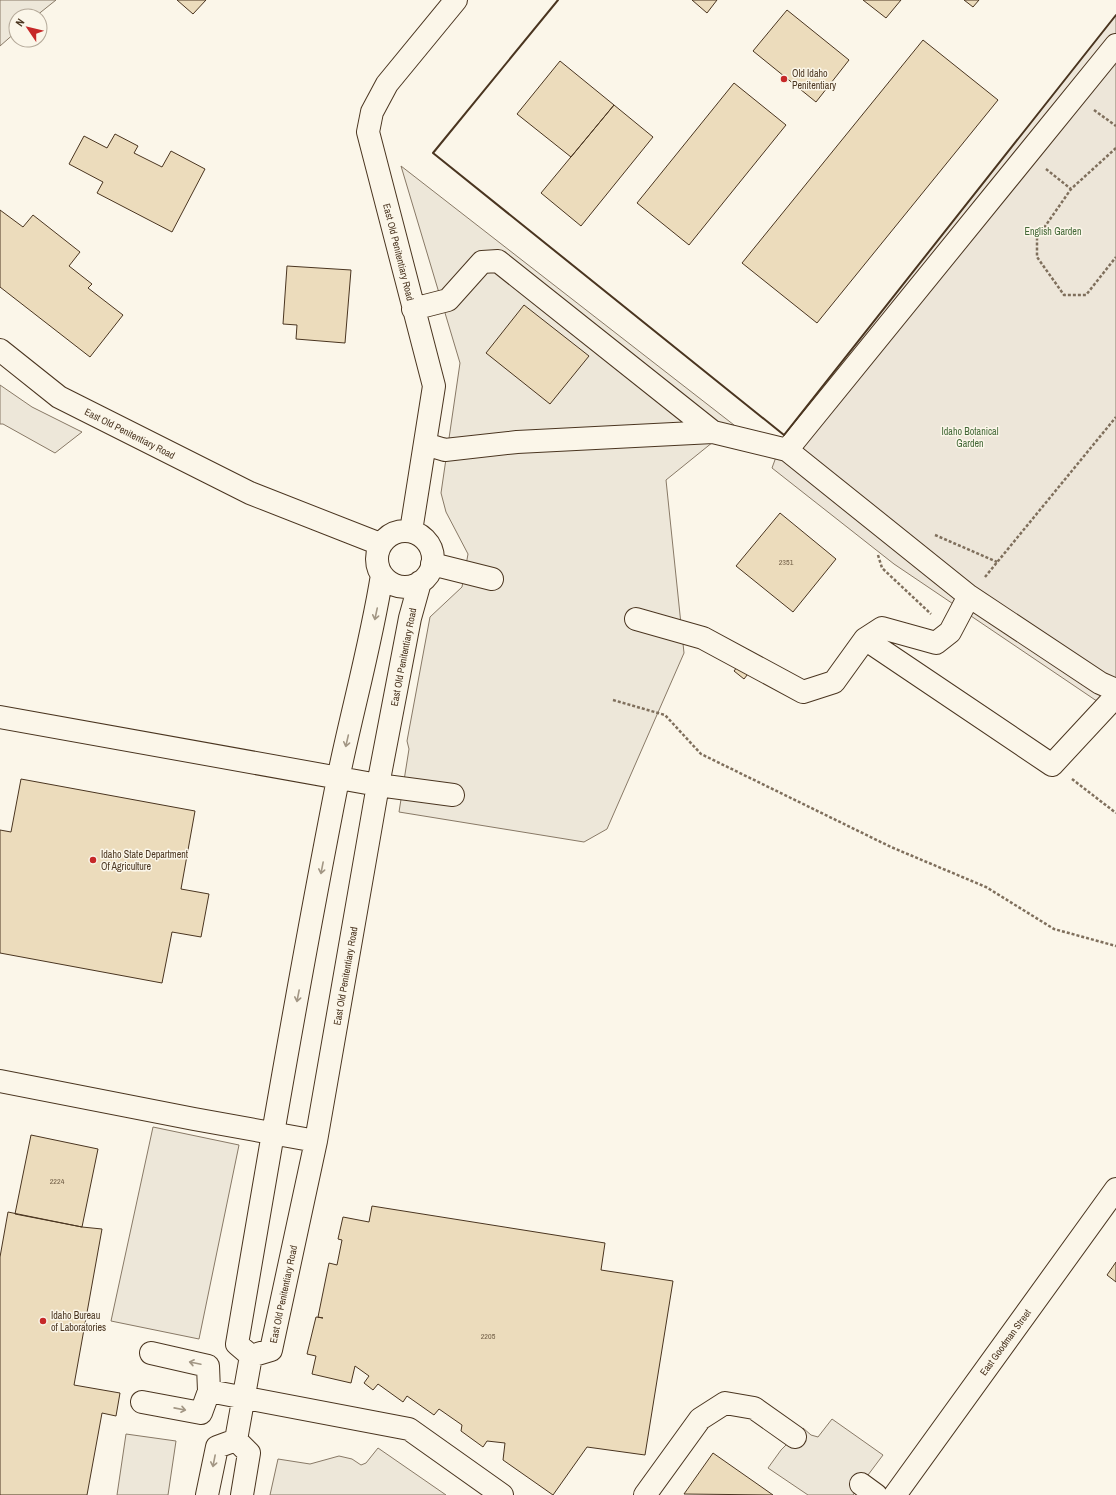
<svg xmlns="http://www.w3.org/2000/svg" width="1116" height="1495" font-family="'Archivo Narrow',sans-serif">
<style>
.green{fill:#ede6d9;stroke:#887966}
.parking{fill:#ede7d9;stroke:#887966}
.building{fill:#ecdcbc;stroke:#4a3520}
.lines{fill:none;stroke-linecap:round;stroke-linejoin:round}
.minor-casing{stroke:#4a3520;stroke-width:24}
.path{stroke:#7f6f5c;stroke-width:2.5;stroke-dasharray:3 2;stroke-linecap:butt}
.minor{stroke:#fbf6e9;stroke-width:22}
.wall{stroke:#4a3520;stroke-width:2}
.oneway{stroke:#a29684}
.poi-dot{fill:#c62828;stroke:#fbf6e9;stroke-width:1.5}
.labels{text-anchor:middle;stroke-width:3;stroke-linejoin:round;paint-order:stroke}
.number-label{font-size:8px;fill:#725f47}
.poi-label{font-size:10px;fill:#4a3520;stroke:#fbf6e9;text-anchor:start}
.park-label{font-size:10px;fill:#436837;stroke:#fbf6e9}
.street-label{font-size:10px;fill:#4a3520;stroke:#fbf6e9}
</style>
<rect width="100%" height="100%" fill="#fbf6e9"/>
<path class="green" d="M1116 15V714L894 564 772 468 784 435Z"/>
<path class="parking" d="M0 0H56L36 16H16V32L0 46Z
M401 166 734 425 666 480 684 653 607 829 584 842 399 812 409 749 407 741 430 617 462 587 468 554 446 512 441 493 460 363Z
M0 385 32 407 82 432 55 453 3 424H0Z
M153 1127 239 1145 199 1339 111 1321Z
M832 1419 883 1455 853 1495H808L768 1468 781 1450 803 1428 811 1435 818 1437Z
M126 1434 176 1441 168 1495H117Z
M378 1448 446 1495H270L278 1459 310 1464 339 1456 352 1459 361 1465 366 1463Z"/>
<path class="building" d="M177 0H206L193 14Z
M692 0H717L707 13Z
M863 0H901L886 18Z
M964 0H979L973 7Z
M787 10 849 60 816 102 753 51Z
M923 40 998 100 817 323 742 263Z
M560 61 614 105 571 157 517 114Z
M734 83 786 125 689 245 637 203Z
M614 105 653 137 581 226 541 193Z
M115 134 138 146 134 153 162 167 171 151 205 169 172 232 97 193 103 182 69 164 84 136 107 148Z
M0 210 23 227 33 215 80 252 69 266 92 284 88 288 123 315 90 357 0 287Z
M287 266 351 270 345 343 296 339 297 325 283 324Z
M524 305 589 356 550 404 486 353Z
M780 513 836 559 793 612 736 566Z
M741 662 751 670 744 679 734 671Z
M21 779 195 811 181 889 209 894 201 937 172 932 162 983 0 953V830L11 832Z
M31 1135 98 1149 82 1227 15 1214Z
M372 1206 605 1243 601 1270 673 1281 645 1455 587 1447 553 1495 503 1460 505 1443 487 1441 483 1447 461 1431 462 1425 439 1409 434 1415 407 1396 403 1402 378 1384 373 1390 364 1383 369 1376 355 1366 351 1383 312 1374 316 1356 307 1354 316 1317 323 1318 318 1317 329 1263 337 1265 342 1240 338 1239 343 1217 369 1222Z
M8 1212 82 1227 102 1229 74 1385 120 1393 116 1416 102 1413 87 1495H0V1257Z
M1116 1262V1282L1107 1275Z
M713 1453 773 1495 684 1494Z"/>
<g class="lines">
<defs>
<path id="minor" d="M413 309 448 300 482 262 498 261 713 432
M0 350 59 397 250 493 380 544
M425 444 445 450 517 442 713 432 787 450 969 596 1100 683 1116 690
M787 450 1116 45
M411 531 434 386 368 132 372 112 387 84 456 0
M377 559a28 28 0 1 1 56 0a28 28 0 1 1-56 0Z
M432 564 492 579
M382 575C371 644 352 711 338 779 301 967 269 1155 237 1344L251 1356 271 1350 316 1141 378 785 410 618 420 582
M636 619 703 638 803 692 834 682 865 639 882 628 936 643 950 632 969 596
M865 639 1052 765 1116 696
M0 717 378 785 453 795
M0 1081 194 1119 316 1141
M209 1391 409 1429 502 1495
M142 1402 201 1413 209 1391 208 1366 151 1353
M236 1440 251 1356
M236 1440 249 1453 242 1495
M861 1484 876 1495
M207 1495 217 1447 236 1440
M645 1495 700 1419 725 1403 754 1408 795 1437
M895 1495 1116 1189"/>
</defs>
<use href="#minor" class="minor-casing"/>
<path class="path" d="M1094 110 1116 126
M1116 148 1071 189 1037 238V257L1064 295H1086L1116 257
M1046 169 1071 189
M935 535 997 562
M878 555 882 568 931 614
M985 577 1116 417
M613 700 665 715 701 754 891 847 986 887 1054 929 1116 946
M1072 779 1116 813"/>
<use href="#minor" class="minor"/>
<path class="wall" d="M558 0 433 153 784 435 1116 15"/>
</g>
<defs><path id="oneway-shaft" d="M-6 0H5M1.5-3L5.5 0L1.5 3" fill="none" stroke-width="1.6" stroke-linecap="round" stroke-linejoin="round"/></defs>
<g class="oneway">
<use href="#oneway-shaft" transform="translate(376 614) rotate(102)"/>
<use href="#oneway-shaft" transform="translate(347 741) rotate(103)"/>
<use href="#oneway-shaft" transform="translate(322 868) rotate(101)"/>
<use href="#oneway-shaft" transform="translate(298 996) rotate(101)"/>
<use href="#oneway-shaft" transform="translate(195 1363) rotate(-168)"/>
<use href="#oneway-shaft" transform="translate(180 1409) rotate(11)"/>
<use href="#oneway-shaft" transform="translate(214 1461) rotate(101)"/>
</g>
<g class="poi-dot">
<circle cx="784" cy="79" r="4"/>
<circle cx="93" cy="860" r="4"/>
<circle cx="43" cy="1321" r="4"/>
</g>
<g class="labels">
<g class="number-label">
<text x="786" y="565">2351</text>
<text x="57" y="1184">2224</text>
<text x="488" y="1339">2205</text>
</g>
<g class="poi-label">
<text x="792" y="77">Old Idaho<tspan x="792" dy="12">Penitentiary</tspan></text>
<text x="101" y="858">Idaho State Department<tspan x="101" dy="12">Of Agriculture</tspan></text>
<text x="51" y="1319">Idaho Bureau<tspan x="51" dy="12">of Laboratories</tspan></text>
</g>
<g class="park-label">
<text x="1053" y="235">English Garden</text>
<text x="970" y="435">Idaho Botanical<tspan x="970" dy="12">Garden</tspan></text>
</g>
<g class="street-label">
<text transform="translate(399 252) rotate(76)" y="4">East Old Penitentiary Road</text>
<text transform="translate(130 433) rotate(27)" y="4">East Old Penitentiary Road</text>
<text transform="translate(403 657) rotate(-79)" y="4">East Old Penitentiary Road</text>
<text transform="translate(345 976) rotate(-80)" y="4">East Old Penitentiary Road</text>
<text transform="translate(283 1294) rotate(-78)" y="4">East Old Penitentiary Road</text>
<text transform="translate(1005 1342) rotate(-54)" y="4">East Goodman Street</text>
</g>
</g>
<g transform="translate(28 28) rotate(305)"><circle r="19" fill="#fbf6e9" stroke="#b4a999"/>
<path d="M0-3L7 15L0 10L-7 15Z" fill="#c62828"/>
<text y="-6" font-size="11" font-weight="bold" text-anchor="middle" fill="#4a3520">N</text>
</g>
</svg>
